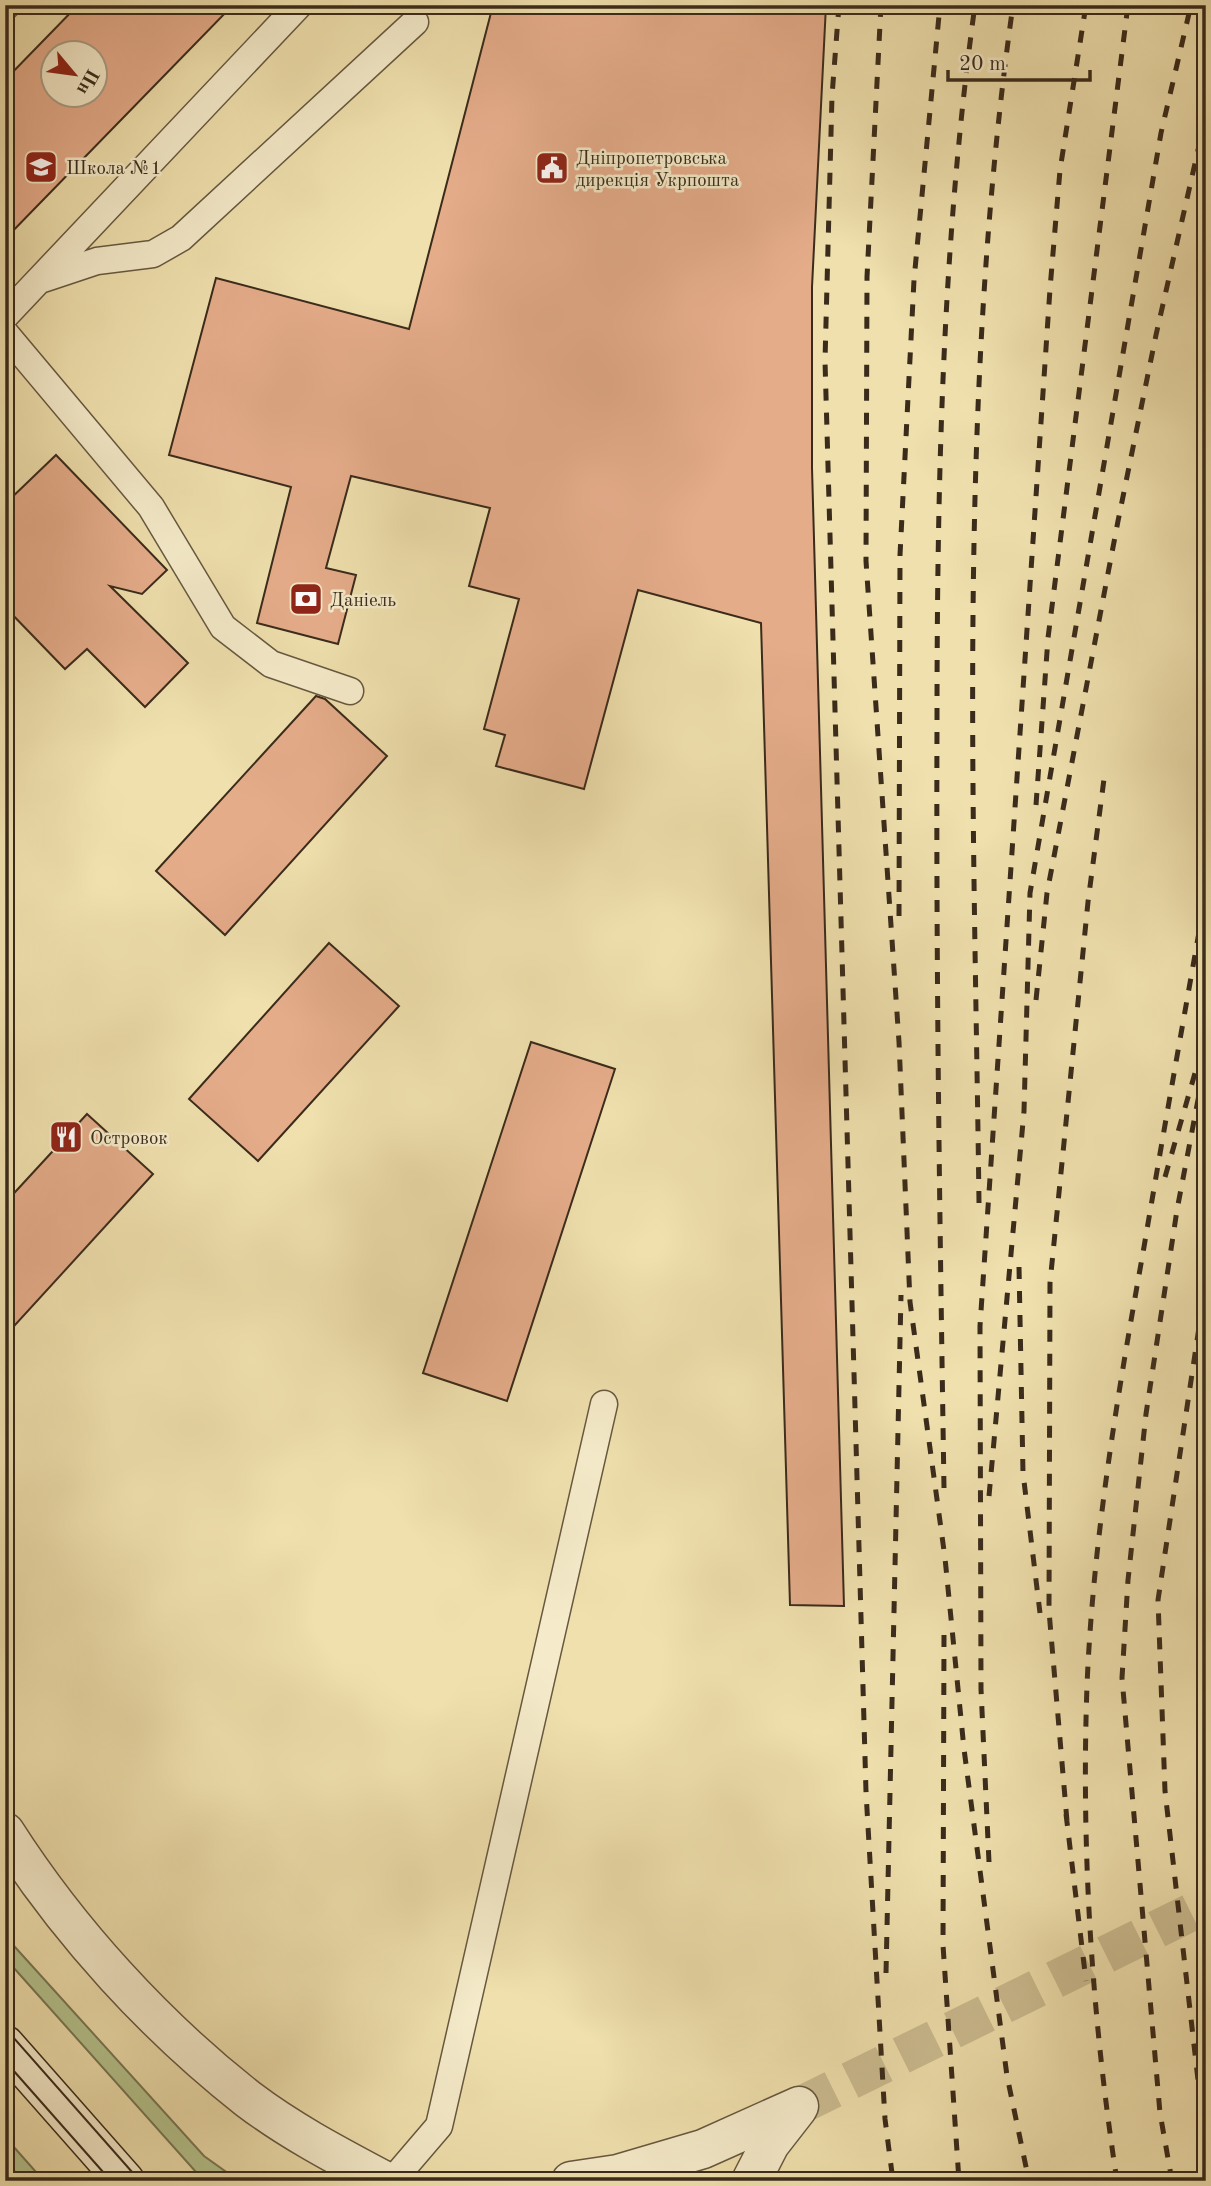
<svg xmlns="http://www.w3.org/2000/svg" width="1211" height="2186" font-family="'Old Standard TT',serif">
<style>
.green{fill:#b5c38d;stroke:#787754;stroke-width:2}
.building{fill:#e5ac8a;stroke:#3a2b1b;stroke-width:2;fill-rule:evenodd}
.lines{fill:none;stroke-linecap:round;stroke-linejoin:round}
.tertiary-tunnel{stroke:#cbbc90;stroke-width:38;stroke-dasharray:38 19;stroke-linecap:butt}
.service-casing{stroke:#675840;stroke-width:29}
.tertiary-casing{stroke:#675840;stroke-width:41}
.secondary-casing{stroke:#3a2b1b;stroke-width:41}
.service{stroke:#f5ebca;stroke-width:26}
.tertiary{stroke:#f5ebca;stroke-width:38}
.secondary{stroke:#f5ebca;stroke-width:38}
.tram{stroke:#3a2b1b;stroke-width:2}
.rail{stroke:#3a2b1b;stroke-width:5;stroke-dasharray:12 12;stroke-linecap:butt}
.labels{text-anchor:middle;stroke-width:5;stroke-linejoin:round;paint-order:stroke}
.poi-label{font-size:19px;fill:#3a2b1b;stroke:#f5ebca;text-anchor:start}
</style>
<rect width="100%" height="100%" fill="#efe0ad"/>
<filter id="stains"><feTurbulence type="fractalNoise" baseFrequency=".00286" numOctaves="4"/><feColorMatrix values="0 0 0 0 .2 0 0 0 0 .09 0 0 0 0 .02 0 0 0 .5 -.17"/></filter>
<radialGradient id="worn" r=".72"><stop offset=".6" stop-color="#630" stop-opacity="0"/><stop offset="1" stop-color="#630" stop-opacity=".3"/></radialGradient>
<path class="green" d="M5 1936 204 2156 239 2181H204L5 1958Z
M5 2137 44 2181H23L5 2160Z"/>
<path class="building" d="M78 5H233L5 239V80ZM52 52H94V94H52Z
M493 5H826L812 287V468L844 1606 790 1605 761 623 638 590 584 789 496 766 505 735 484 729 519 599 469 586 490 508 351 476 326 568 356 575 338 644 257 623 291 487 169 455 216 278 409 329Z
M56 455 167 570 142 594 110 586 188 663 145 707 87 649 65 669 5 607V504Z
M316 696 325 699 387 756 225 935 156 871Z
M329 943 399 1006 258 1161 189 1099Z
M531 1042 615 1069 507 1401 423 1373Z
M87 1114 153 1174 5 1336V1203Z"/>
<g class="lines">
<path class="tertiary-tunnel" d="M799 2106 1206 1905"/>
<defs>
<path id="service" d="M5 7 7 5
M43 279 97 261 153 254 181 238 415 22
M5 316 299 5
M5 333 151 507 223 627 271 664 350 691
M392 2181 439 2126 604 1404"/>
<path id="tertiary" d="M5 1832C69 1932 155 2026 248 2099 290 2131 338 2156 385 2181
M571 2181 618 2174 703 2149 799 2106
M751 2181 770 2144 798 2108"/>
<path id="secondary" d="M5 2045 125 2181"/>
</defs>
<use href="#service" class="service-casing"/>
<use href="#tertiary" class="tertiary-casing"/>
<use href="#secondary" class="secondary-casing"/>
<use href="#service" class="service"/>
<use href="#tertiary" class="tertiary"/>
<use href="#secondary" class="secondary"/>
<path class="tram" d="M5 2028 140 2181
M5 2061 111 2181"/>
<path class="rail" d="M839 5 832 96 825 361 866 1792 885 2119 893 2181
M881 5 867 277 866 561 899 1042 910 1302 945 1558 964 1749 1007 2076 1029 2181
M1036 805 1048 638 1128 5
M899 916 900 555 914 280 940 5
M1036 1000 1047 893 1118 521 1156 335 1206 115
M1165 1177 1206 1035
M979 1203C974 805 957 401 1013 5
M1019 1267 1023 1473 1040 1613
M1206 1281 1158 1600 1165 1791 1206 2150
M944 1488C940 1235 936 981 937 727 937 487 942 243 975 5
M989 1496 1024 1111 1030 893 1161 133 1191 5
M944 1635 943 1945 959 2181
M1066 1814 1086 1981
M1067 1821 1049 1611 1050 1283 1088 902 1104 779
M989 1862 981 1689 980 1326 1050 289 1060 170 1086 5
M886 1973 901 1295
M1117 2181C1092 2019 1081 1850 1087 1686 1093 1539 1118 1392 1144 1247 1164 1129 1185 1011 1206 893
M1172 2181 1160 2113 1122 1678 1128 1580 1146 1414 1177 1210 1206 1058"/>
</g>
<defs>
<symbol id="school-square" viewBox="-11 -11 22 22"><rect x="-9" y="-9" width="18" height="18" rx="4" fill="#8f2418" stroke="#f5ebca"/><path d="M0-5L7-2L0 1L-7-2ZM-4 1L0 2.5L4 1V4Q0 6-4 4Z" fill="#fff"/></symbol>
<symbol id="civic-square" viewBox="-11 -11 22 22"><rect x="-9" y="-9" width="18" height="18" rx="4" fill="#8f2418" stroke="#f5ebca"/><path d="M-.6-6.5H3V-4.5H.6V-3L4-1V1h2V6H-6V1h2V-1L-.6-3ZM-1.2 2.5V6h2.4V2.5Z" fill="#fff"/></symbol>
<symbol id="bank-square" viewBox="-11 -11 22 22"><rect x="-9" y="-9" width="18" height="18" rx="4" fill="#8f2418" stroke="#f5ebca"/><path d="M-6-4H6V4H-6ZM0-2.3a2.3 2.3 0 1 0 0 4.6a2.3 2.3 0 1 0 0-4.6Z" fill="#fff"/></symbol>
<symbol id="restaurant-square" viewBox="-11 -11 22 22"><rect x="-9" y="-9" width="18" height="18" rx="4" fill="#8f2418" stroke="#f5ebca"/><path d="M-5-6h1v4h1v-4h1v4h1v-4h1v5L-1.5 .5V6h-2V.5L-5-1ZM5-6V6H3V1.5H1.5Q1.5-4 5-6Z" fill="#fff"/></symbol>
</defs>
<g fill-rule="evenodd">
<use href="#school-square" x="22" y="148" width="38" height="38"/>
<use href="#civic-square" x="533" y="149" width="38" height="38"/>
<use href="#bank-square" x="287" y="580" width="38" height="38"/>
<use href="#restaurant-square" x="47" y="1118" width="38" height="38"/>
</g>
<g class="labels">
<g class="poi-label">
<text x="576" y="164">Дніпропетровська<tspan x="576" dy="22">дирекція Укрпошта</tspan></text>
<text x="66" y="174">Школа №1</text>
<text x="330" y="606">Даніель</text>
<text x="90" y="1144">Островок</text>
</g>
</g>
<rect width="1211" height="2186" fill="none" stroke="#efe0ad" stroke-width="28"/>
<rect x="7" y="7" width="1197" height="2172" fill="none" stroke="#3a2b1b" stroke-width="3.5"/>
<rect x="14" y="14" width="1183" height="2158" fill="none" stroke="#3a2b1b" stroke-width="2"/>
<g transform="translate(74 74) rotate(119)"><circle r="33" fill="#f5ebca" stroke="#aa9e84" stroke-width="2"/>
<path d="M0-5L12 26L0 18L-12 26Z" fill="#8f2418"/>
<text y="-10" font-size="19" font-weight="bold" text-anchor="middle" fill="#3a2b1b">Пн</text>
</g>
<path d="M948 70v10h142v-10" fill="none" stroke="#3a2b1b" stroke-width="3.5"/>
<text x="959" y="70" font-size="21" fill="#3a2b1b" stroke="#f5ebca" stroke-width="5" paint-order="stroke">20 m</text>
<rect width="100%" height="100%" filter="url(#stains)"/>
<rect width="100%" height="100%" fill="url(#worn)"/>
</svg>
